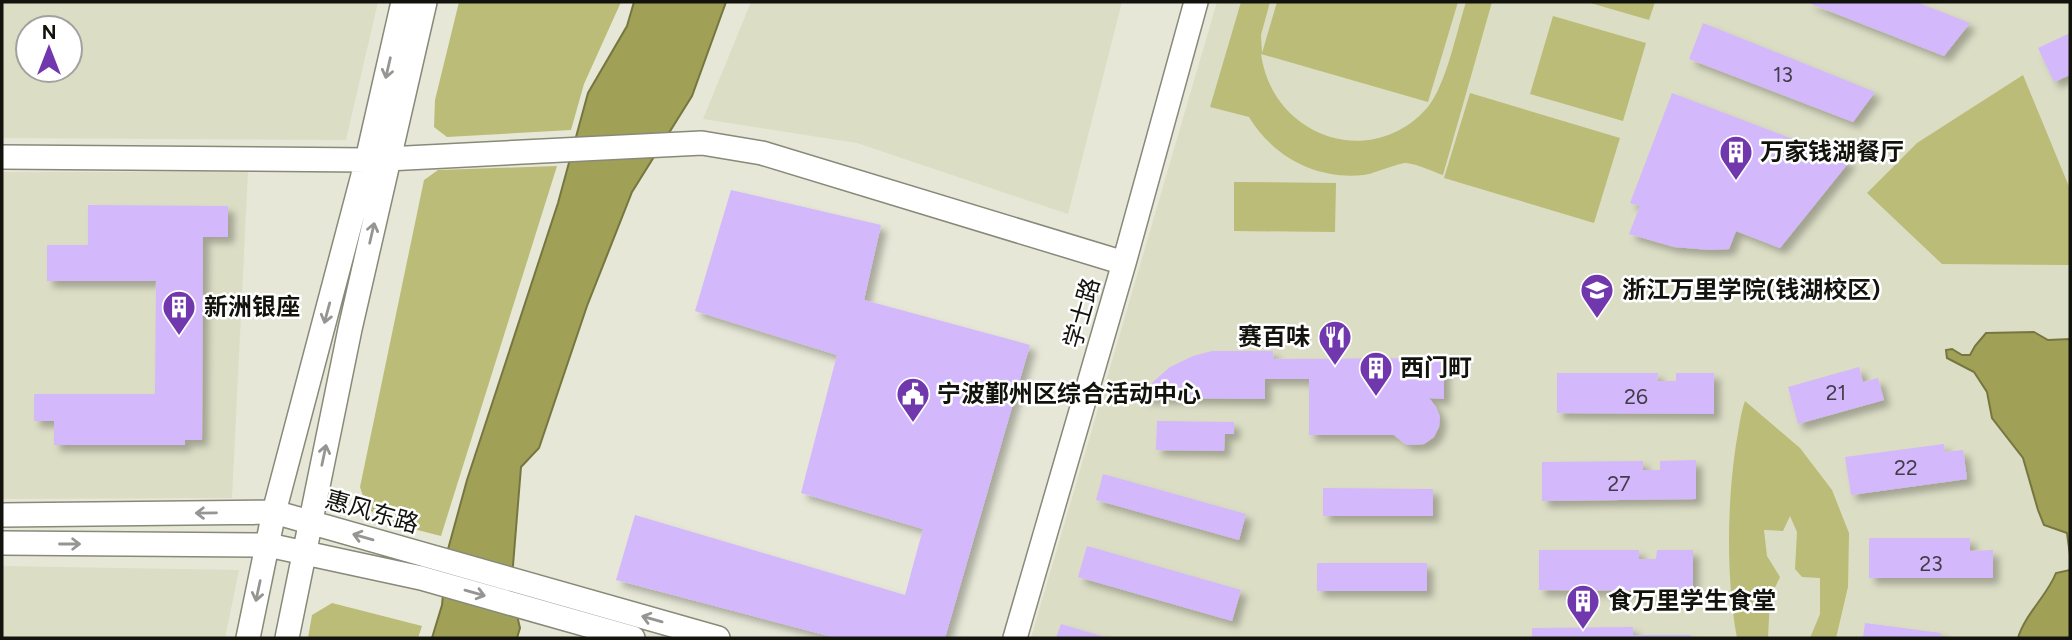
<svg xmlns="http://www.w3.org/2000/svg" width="2072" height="640" font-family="Figtree,'Noto Sans SC',sans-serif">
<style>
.built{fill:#dcddc5;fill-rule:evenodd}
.green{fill:#bbbc78}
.water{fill:#a0a056;stroke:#767640;stroke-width:2}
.building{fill:#d3b8fb;filter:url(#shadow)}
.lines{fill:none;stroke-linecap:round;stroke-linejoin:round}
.secondary-casing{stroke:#888979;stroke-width:26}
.secondary{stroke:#fff;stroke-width:23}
.oneway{stroke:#959593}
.labels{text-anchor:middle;stroke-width:5;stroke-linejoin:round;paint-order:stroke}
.number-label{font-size:21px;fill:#433c49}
.poi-label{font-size:24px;font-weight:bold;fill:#13130e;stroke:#fff;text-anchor:start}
.street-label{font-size:24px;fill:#13130e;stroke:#fff}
</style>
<defs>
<filter id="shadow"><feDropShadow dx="6" dy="6" stdDeviation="3.5" flood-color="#0004"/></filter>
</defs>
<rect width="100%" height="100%" fill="#e6e7d6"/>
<path class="built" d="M2 2H378L346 140 2 138ZM28 28H70V70H28Z
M751 2H1122L1068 214 857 143 703 119Z
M1217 2H2070V638H1031Z
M2 172H248L232 498 2 499Z
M2 566 239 570 225 638H2Z"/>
<path class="green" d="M459 2H621L584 84 571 130 447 137 434 127 435 100Z
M1241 2H1270L1261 35 1262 53 1277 2H1458L1428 102 1261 54C1272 136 1370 172 1427 108 1446 86 1457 30 1466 2H1492L1443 175C1431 171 1418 164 1406 163 1398 163 1376 173 1364 175 1317 180 1273 157 1249 117L1210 107Z
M1587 2H1655L1649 20Z
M1553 16 1646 43 1623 121 1530 94Z
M2023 75 2070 189V265L1942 264 1867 193 1917 143Z
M1470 93 1620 138 1594 223 1444 178Z
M557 166 441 536 386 522 367 508 360 487 424 180 438 170Z
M1234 182 1336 183 1335 232 1234 231Z
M1745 401 1800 448 1832 490 1849 533 1848 587 1836 638H1810L1820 614V578L1802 577 1795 569 1797 532 1790 516 1783 531 1764 530 1767 556 1780 577 1770 598 1768 638H1737C1726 578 1727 504 1736 444 1739 430 1740 415 1745 401Z
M332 603 422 626 418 638H308L312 615Z"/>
<path class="water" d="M634 2H726L692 96 632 192 587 306 539 448 521 467 511 590 520 628 517 638H432L442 605 447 553 467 480 558 203 588 93 627 26Z
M2034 332 2048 340 2070 339V555L2067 533 2044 525 2038 510 2023 458 1992 418 1987 392 1974 372 1947 358 1946 350 1952 349 1962 355H1970L1975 346 1986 333Z
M2070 570V638H2018C2025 614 2047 596 2056 573Z"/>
<path class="building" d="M1806 2H1916L1970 23 1944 56Z
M1703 23 1875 92 1853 122 1689 59Z
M2070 33V75L2054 82 2038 48Z
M1672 93 1850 161 1780 248 1736 231 1729 249 1710 250 1674 247 1629 234 1640 206 1630 203Z
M731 190 881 225 864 300 1030 345 945 638H836L616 580 635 515 905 595 923 529 801 493 837 355 695 311Z
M88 205 228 206V237H203L202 440H185V445H54V421H34V394H155L156 281H47V245H88Z
M1212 351H1273L1274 359 1444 358V399L1429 398 1436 407 1440 417 1439 427 1434 437 1424 444 1412 445 1405 444 1394 435H1309V379H1265V399L1140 398 1154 381 1170 367 1193 356Z
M1859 367 1863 382 1878 378 1884 400 1798 424 1788 387Z
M1557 373H1658L1657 381H1676V373H1714V414L1557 413Z
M1157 421 1234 422V434H1225L1224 451 1156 450Z
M1944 444 1945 452 1963 450 1967 479 1851 495 1845 457Z
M1696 460V499L1542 501V462L1643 461V470H1660V461Z
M1103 474 1246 514 1239 540 1096 500Z
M1323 488 1433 489V516H1323Z
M1869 538H1970V551L1993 550V578H1869Z
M1087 546 1241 590 1232 621 1078 577Z
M1539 550H1639V559H1656L1657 550H1693V591L1539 590Z
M1317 563H1427V591H1317Z
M1865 623 1941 633 1940 638H1863Z
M1061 624 1108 638H1056Z
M1633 627V635H1691V638H1532V628Z"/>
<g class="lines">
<defs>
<path id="secondary" d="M2 157 367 160 702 143 762 153 1124 263
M2 515 274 512 718 638
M2 543 268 545 421 578 633 638
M248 638 274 512 367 160 403 2
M287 638 350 329 425 2
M1015 638 1124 263 1196 2"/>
</defs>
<use href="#secondary" class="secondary-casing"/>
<use href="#secondary" class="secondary"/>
</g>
<defs><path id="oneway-shaft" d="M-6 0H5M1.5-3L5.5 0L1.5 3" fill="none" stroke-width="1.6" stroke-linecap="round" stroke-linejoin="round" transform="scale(1.75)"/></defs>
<g class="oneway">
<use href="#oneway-shaft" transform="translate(388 68) rotate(103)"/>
<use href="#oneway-shaft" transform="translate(372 233) rotate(-77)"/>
<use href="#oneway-shaft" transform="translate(327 313) rotate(105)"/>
<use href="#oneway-shaft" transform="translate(324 455) rotate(-78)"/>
<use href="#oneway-shaft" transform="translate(206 513) rotate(179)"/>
<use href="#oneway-shaft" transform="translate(363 537) rotate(-164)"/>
<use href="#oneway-shaft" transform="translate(70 544)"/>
<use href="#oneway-shaft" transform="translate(258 591) rotate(102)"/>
<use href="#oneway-shaft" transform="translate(475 593) rotate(16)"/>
<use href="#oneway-shaft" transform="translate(652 619) rotate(-164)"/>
</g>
<defs>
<symbol id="building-pin" viewBox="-11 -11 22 30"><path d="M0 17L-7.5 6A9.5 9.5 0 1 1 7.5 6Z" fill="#7137ac" stroke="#fff"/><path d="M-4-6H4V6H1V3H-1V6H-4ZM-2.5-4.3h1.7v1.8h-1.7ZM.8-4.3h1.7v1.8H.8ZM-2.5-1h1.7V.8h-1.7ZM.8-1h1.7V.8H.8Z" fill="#fff"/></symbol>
<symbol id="university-pin" viewBox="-11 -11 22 30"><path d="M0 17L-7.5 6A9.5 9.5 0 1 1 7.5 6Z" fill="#7137ac" stroke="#fff"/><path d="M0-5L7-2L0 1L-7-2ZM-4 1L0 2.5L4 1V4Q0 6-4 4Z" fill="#fff"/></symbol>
<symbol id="restaurant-pin" viewBox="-11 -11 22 30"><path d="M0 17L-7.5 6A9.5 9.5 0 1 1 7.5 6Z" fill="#7137ac" stroke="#fff"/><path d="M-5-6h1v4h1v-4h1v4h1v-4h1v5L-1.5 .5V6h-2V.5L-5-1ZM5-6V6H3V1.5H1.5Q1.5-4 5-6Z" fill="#fff"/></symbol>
<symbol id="civic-pin" viewBox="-11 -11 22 30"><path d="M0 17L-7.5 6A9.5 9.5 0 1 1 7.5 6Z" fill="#7137ac" stroke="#fff"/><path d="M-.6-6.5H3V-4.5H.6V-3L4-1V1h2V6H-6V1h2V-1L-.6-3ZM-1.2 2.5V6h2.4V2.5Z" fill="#fff"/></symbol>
</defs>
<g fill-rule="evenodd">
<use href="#building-pin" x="1717" y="133" width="38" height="52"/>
<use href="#university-pin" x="1578" y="271" width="38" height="52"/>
<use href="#building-pin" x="160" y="288" width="38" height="52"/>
<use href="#restaurant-pin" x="1316" y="318" width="38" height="52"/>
<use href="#building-pin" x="1357" y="349" width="38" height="52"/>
<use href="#civic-pin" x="894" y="375" width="38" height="52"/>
<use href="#building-pin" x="1564" y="582" width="38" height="52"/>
</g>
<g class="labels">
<g class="number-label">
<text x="1783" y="82">13</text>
<text x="1836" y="400">21</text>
<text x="1636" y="404">26</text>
<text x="1906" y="475">22</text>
<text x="1619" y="491">27</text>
<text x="1931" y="571">23</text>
</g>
<g class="poi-label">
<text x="1760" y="160">万家钱湖餐厅</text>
<text x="1622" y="298">浙江万里学院(钱湖校区)</text>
<text x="204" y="315">新洲银座</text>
<text x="1310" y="345" text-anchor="end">赛百味</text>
<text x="1400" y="376">西门町</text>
<text x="937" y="402">宁波鄞州区综合活动中心</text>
<text x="1608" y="609">食万里学生食堂</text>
</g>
<g class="street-label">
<text transform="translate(1082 313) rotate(-74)" y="8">学士路</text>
<text transform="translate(372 512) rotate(16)" y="8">惠风东路</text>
</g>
</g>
<rect width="2072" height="640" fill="none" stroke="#13130e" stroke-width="7"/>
<g transform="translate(49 49)"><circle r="33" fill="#ffffff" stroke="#a1a19f" stroke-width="2"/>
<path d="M0-5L12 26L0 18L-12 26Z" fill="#7137ac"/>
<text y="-10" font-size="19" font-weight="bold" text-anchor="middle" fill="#13130e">N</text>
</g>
</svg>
